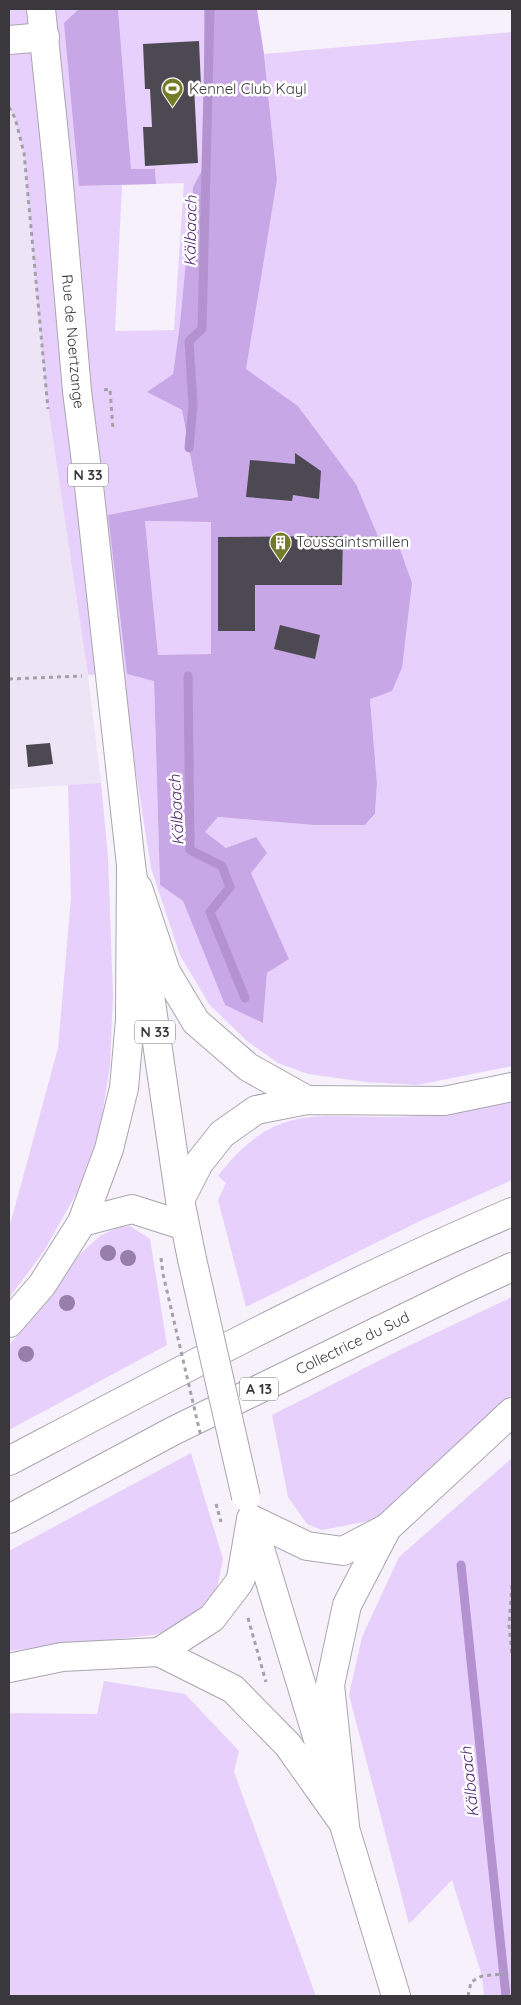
<svg xmlns="http://www.w3.org/2000/svg" width="521" height="2005" font-family="Quicksand,sans-serif">
<style>
.built{fill:#ede4f5}
.green{fill:#e7d1fc}
.forest{fill:#c8a7e6;fill-rule:evenodd}
.lines{fill:none;stroke-linecap:round;stroke-linejoin:round}
.stream{stroke:#b392cf;stroke-width:9}
.building{fill:#4d4952}
.minor-casing{stroke:#a9a5ae;stroke-width:30}
.secondary-casing{stroke:#a9a5ae;stroke-width:30}
.primary-casing{stroke:#a9a5ae;stroke-width:30}
.motorway-casing{stroke:#a9a5ae;stroke-width:30}
.path{stroke:#a4a1a8;stroke-width:3;stroke-dasharray:4 4;stroke-linecap:butt}
.minor{stroke:#fff;stroke-width:28}
.secondary{stroke:#fff;stroke-width:28}
.primary{stroke:#fff;stroke-width:28}
.motorway{stroke:#fff;stroke-width:28}
.primary-bridge-casing{stroke:#a9a5ae;stroke-width:30;stroke-linecap:butt}
.path-bridge{stroke:#a4a1a8;stroke-width:3;stroke-dasharray:4 4;stroke-linecap:butt}
.primary-bridge{stroke:#fff;stroke-width:28}
.tree{fill:#987eab}
.labels{text-anchor:middle;stroke-width:5;stroke-linejoin:round;paint-order:stroke}
.shield{fill:#fff;stroke:#757476;stroke-width:1}
.shield-label{font-size:14px;font-weight:bold;fill:#3a383c}
.poi-label{font-size:15px;fill:#3a383c;stroke:#fff;text-anchor:start}
.street-label{font-size:15px;fill:#3a383c;stroke:#fff}
.water-label{font-size:16px;font-style:italic;fill:#532871;stroke:#fff}
</style>
<rect width="100%" height="100%" fill="#f6f1fb"/>
<path class="built" d="M9 107 15 118 24 153 46 393 88 675 101 783 9 789Z"/>
<path class="green" d="M9 9H87H79V186L122 185 115 331 174 330 184 183 156 184 155 169 131 170 118 9H204V166L193 187 180 323 173 374 147 392 182 410 198 497 108 515 154 681 160 885 183 901 225 1005 263 1022 267 973 289 959 251 873 226 848 205 832 218 817 314 825H365L375 815 377 783 370 698 378 536 356 484 298 406 245 369 277 180 264 54 512 32V1066L417 1085 366 1082 308 1074 278 1063 247 1041 209 1004 180 955 151 868 121 677 110 674 88 675 46 393 24 153 15 118 9 107Z
M145 521 211 522V654L158 656Z
M101 783 108 857 113 996 110 1065 100 1129 77 1192 44 1251 9 1298V1225L13 1214 58 1048 71 898 68 785Z
M512 1102V1180L418 1222 246 1307 218 1200 226 1183 218 1176C281 1094 326 1122 414 1116 447 1114 480 1108 512 1102Z
M130 1226 150 1239 167 1345 9 1430V1345L36 1314 79 1255 100 1236 116 1228Z
M512 1297V1395L409 1492 374 1520 322 1530 307 1524 288 1497 272 1415 404 1348Z
M191 1453 223 1559 217 1588 198 1611 176 1628 154 1635 9 1651V1551Z
M512 1458V1996H484L482 1976 452 1880 409 1924 349 1695 362 1637 399 1557Z
M104 1681 185 1694 239 1751 234 1772 316 1996H9V1713L97 1714Z"/>
<path class="forest" d="M79 9H118L131 169H155L156 184 79 186 64 23Z
M204 9H257L264 54 277 180 246 369 298 406 356 484 378 536 396 538 412 583 402 668 392 691 370 699 377 783 375 814 365 825H314L218 817 205 832 226 848 256 837 267 853 251 873 289 959 267 973 263 1023 225 1005 183 901 160 885 154 681 127 674 108 515 198 497 182 410 147 392 173 374 180 323 193 187 204 166ZM145 521 211 522V654L158 655Z"/>
<g class="lines">
<path class="stream" d="M189 448 193 405 189 341 202 329 210 9
M188 676 190 850 222 866 230 887 210 912 245 998
M461 1565 506 1996"/>
</g>
<path class="building" d="M199 41 201 86 194 87 198 163 145 166 143 127H152L150 89H145L143 44Z
M295 453 321 471 319 499 293 495 292 501 246 497 250 460 295 464Z
M343 536 342 585H255V631H218V537Z
M280 625 320 635 315 659 274 649Z
M50 743 53 764 28 767 26 745Z"/>
<g class="lines">
<defs>
<path id="minor" d="M9 40 45 37"/>
<path id="secondary" d="M251 1519 396 1996"/>
<g id="primary">
<path id="s1" d="M41 9 58 173 77 391 89 486 131 865 180 1200 192 1259"/>
</g>
<g id="motorway">
<path d="M138 888 166 972 196 1022 248 1067 307 1100"/>
<path d="M180 1200 199 1163 222 1134 256 1110 307 1100 444 1101 512 1087"/>
<path d="M82 1222 132 1209 185 1226"/>
<path d="M9 1323 42 1285 82 1222 109 1149 124 1088 130 1020 131 865"/>
<path d="M9 1461C174 1374 340 1285 512 1212"/>
<path id="s2" d="M9 1519 173 1431 466 1288 512 1267"/>
<path d="M159 1652 233 1689 288 1745 344 1824"/>
<path d="M9 1668 62 1657 159 1652 212 1618 238 1584 241 1578 251 1519 307 1546 343 1551 387 1528 512 1412"/>
<path d="M345 1826 330 1685 347 1605 387 1528"/>
</g>
</defs>
<use href="#minor" class="minor-casing"/>
<use href="#secondary" class="secondary-casing"/>
<use href="#primary" class="primary-casing"/>
<use href="#motorway" class="motorway-casing"/>
<path class="path" d="M9 107 15 118 24 153 48 409
M104 390 110 389 113 430
M9 679 82 676
M161 1258 163 1274
M218 1511 221 1522
M512 1585 509 1625 512 1654
M248 1618 266 1682
M468 1996 471 1982 482 1976 512 1973"/>
<use href="#minor" class="minor"/>
<use href="#secondary" class="secondary"/>
<use href="#primary" class="primary"/>
<use href="#motorway" class="motorway"/>
<defs>
<path id="primary-bridge" d="M192 1259 246 1497"/>
</defs>
<use href="#primary-bridge" class="primary-bridge-casing"/>
<path class="path-bridge" d="M163 1274 201 1437
M216 1504 218 1511"/>
<use href="#primary-bridge" class="primary-bridge"/>
</g>
<g class="tree">
<circle cx="108" cy="1253" r="8"/>
<circle cx="128" cy="1258" r="8"/>
<circle cx="67" cy="1303" r="8"/>
<circle cx="26" cy="1354" r="8"/>
</g>
<defs>
<symbol id="stadium-pin" viewBox="-11 -11 22 30"><path d="M0 17L-7.5 6A9.5 9.5 0 1 1 7.5 6Z" fill="#737c27" stroke="#fff"/><path d="M0-5a6.5 5 0 1 0 0 10a6.5 5 0 1 0 0-10ZM-3.5-1.8h7v3.6h-7Z" fill="#fff"/></symbol>
<symbol id="building-pin" viewBox="-11 -11 22 30"><path d="M0 17L-7.5 6A9.5 9.5 0 1 1 7.5 6Z" fill="#737c27" stroke="#fff"/><path d="M-4-6H4V6H1V3H-1V6H-4ZM-2.5-4.3h1.7v1.8h-1.7ZM.8-4.3h1.7v1.8H.8ZM-2.5-1h1.7V.8h-1.7ZM.8-1h1.7V.8H.8Z" fill="#fff"/></symbol>
</defs>
<g fill-rule="evenodd">
<use href="#stadium-pin" x="160" y="76" width="25" height="34"/>
<use href="#building-pin" x="268" y="530" width="25" height="34"/>
</g>
<g class="labels">
<g class="shield">
<rect x="68" y="463.5" width="40" height="23" rx="4"/>
<rect x="135" y="1020.5" width="40" height="23" rx="4"/>
<rect x="240" y="1377.5" width="38" height="23" rx="4"/>
</g>
<g class="shield-label">
<text x="88" y="480">N 33</text>
<text x="155" y="1037">N 33</text>
<text x="259" y="1394">A 13</text>
</g>
<g class="poi-label">
<text x="189" y="94">Kennel Club Kayl</text>
<text x="296" y="547">Toussaintsmillen</text>
</g>
<g class="street-label">
<text dy="5" stroke="none"><textPath href="#s1" startOffset="334">Rue de Noertzange</textPath></text>
<text dy="5" stroke="none"><textPath href="#s2" startOffset="386">Collectrice du Sud</textPath></text>
</g>
<g class="water-label">
<text transform="translate(190 231) rotate(-89)" y="6">Kälbaach</text>
<text transform="translate(176 810) rotate(-93)" y="6">Kälbaach</text>
<text transform="translate(469 1782) rotate(-96)" y="6">Kälbaach</text>
</g>
</g>
<rect width="521" height="2005" fill="none" stroke="#3a383c" stroke-width="20"/>
</svg>
